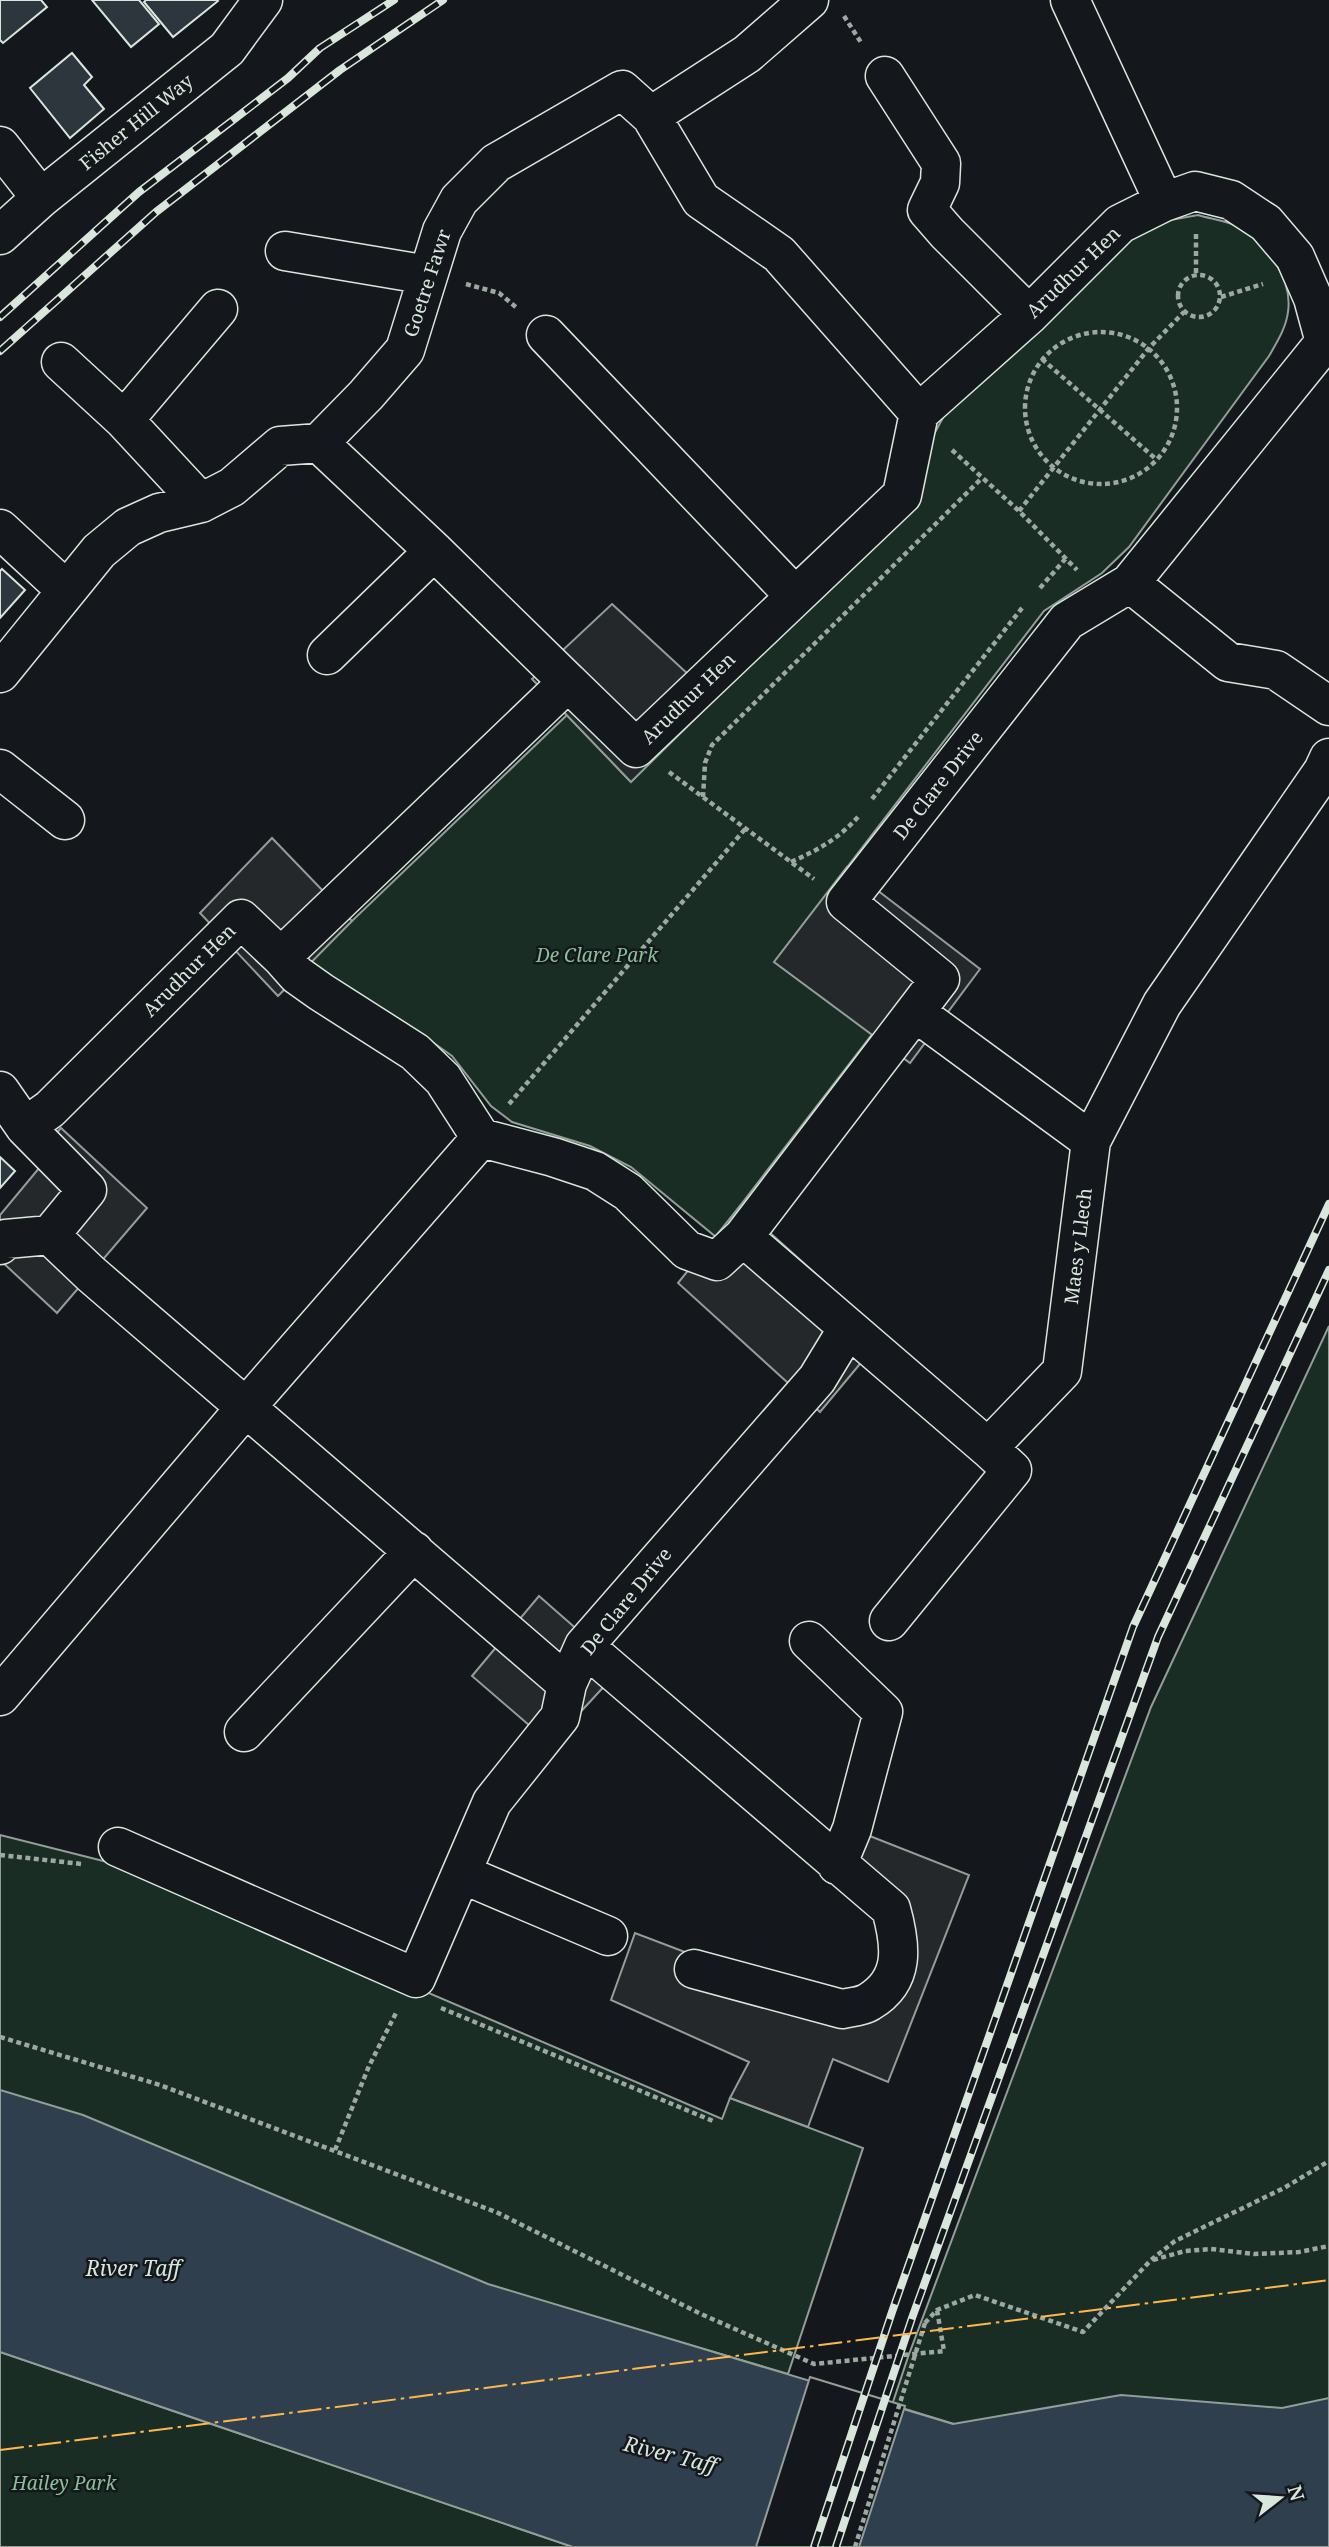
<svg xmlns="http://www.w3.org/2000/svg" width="1329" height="2547" font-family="'Noto Serif',serif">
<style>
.green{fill:#1a2d24;stroke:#939e99;stroke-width:2}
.parking{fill:#24282b;stroke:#939e99;stroke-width:2}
.water{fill:#2f3f4d;stroke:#939e99;stroke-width:2}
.pier{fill:#14181c;stroke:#939e99;stroke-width:2}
.building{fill:#2c363c;stroke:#d8e6dc;stroke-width:2}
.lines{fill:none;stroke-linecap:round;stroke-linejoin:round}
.minor-casing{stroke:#d8e6dc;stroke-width:41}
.path{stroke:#9da8a2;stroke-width:4.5;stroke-dasharray:5 3.5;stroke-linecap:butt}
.minor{stroke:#14181c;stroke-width:38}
.rail-casing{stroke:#d8e6dc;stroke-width:8}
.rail{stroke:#14181c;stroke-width:5;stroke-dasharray:16;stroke-linecap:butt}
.path-bridge{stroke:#9da8a2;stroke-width:4.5;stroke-dasharray:5 3.5;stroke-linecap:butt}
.power{stroke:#ffb74d;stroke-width:2;stroke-dasharray:24 5 3.5 5;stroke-linecap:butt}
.labels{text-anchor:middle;stroke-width:5;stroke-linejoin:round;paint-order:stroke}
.street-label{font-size:19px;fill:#d8e6dc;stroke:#14181c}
.park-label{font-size:19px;font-style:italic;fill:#8ac095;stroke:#14181c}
.water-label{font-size:21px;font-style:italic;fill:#d8e6dc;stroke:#14181c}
</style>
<rect width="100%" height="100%" fill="#14181c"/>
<path class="green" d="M1198 215C1211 219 1228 221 1239 227 1266 242 1293 279 1288 312 1286 328 1277 342 1269 356L1129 547 1102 573 1044 611 775 961 873 1033 716 1237 631 1167 590 1146 512 1122 491 1106 452 1056 407 1024 307 964 567 715 630 781 925 451 946 412 1131 233 1154 223Z
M1329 1326V2417L954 2424 892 2405 908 2357 1151 1707Z
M0 1835 147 1872 722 2119 730 2098 863 2148 788 2374 683 2343 0 2160Z
M0 2352 573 2547H0Z"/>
<path class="parking" d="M612 604 715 699 631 782 532 679Z
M272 838 352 921 278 996 200 913Z
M847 867 980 969 910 1063 774 962Z
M61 1128 147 1208 57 1313 0 1260V1215L40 1167 32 1159Z
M740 1206 884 1335 820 1412 678 1283Z
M539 1596 621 1668 551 1744 472 1676Z
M852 1829 969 1875 888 2082 833 2059 808 2127 730 2098 749 2062 611 2000 635 1933 698 1957 867 2004 900 1939 837 1865Z"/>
<path class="water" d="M0 2090 83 2115 488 2284 953 2424 1121 2395 1282 2408 1329 2398V2547H573L0 2352Z"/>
<path class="pier" d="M810 2377 905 2406 859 2547H756Z"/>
<path class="building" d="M0 0H41L47 7 3 43 0 40Z
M92 0H139L159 24 131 47Z
M146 0H217L218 1 173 37 144 2Z
M72 53 92 77 84 85 104 109 70 138 30 88Z
M2 569 25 590 0 618V571Z
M0 1157 15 1171 0 1188Z"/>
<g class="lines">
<defs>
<path id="minor" d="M1070 0 1164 202
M885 76 941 163 940 183 927 210 947 233 1029 315
M651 116 701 200 779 254 919 413
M0 146 41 198
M0 235 41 198 227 49 263 0
M285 251 428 275
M546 335 795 596
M61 362 124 420 201 503
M124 420 218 309
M319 443 434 551 568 682
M0 529 66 590
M1130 583 1228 662 1276 670 1329 706
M327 655 434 551
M0 673 99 551 128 527 159 513 201 503 232 487 280 446 319 443 366 395 405 350 442 231 459 200 496 163 622 90 651 116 747 54 809 0
M0 769 65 820
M281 957 297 975 321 992 415 1052 443 1079 481 1138
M915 1012 1091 1141
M0 1091 25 1127
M50 1235 91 1274 567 1684
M743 1237 988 1448 1062 1371 1091 1141 1162 1004 1323 771 1329 758
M0 1245 6 1239 50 1235 87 1190 25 1127 50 1109 241 919 281 957 568 682 636 748 902 495 919 413 1029 315 1120 224 1164 202 1195 191 1231 200 1266 223 1295 257 1313 298 1325 342
M889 1621 1012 1470 988 1448
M809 1641 883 1712 852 1829 837 1865
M584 1646 891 1909C901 1945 906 1980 869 2002 861 2007 850 2007 842 2009L694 1969
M0 1696 247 1406 481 1138 553 1157 595 1171 628 1192 687 1250 717 1261 743 1237 940 979 846 902 1067 621 1130 583 1325 342H1329
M244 1732 414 1551
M118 1847 416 1978 492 1802 560 1717 567 1684 584 1646 817 1379 848 1328
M462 1874 608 1936"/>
</defs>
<use href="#minor" class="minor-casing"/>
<path class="path" d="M844 16 862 44
M1196 234V275
M1178 296a21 21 0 1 1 42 0a21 21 0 1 1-42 0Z
M466 284 499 293 517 308
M1221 297 1263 284
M1025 408a76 76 0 1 1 152 0a76 76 0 1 1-152 0Z
M1042 359 1157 460
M952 450 1019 511 1077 570
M1019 511 1149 348 1184 312
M1040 588 1067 557
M669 772 814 879
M703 797 705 763 712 745 982 478
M872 799 1022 608
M791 862C818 850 838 839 858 817
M509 1104 746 828
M0 1855 82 1864
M441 2008 713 2121
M0 2037 160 2085 496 2212 701 2314 814 2364 944 2351 937 2310
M335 2150 369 2066 396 2013
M1153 2260 1185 2251 1211 2249 1254 2254 1299 2252 1329 2246
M925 2323 937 2310 975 2295 1083 2332 1151 2260 1175 2241 1284 2188 1329 2161"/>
<use href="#minor" class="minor"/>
<defs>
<path id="rail" d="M0 317 139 192 288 78 320 48 394 0
M0 351 156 212 340 70 443 0
M814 2547 892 2312 1133 1627 1329 1204
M836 2547 912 2318 1158 1637 1329 1270"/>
</defs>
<use href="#rail" class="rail-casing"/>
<use href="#rail" class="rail"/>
<path class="path-bridge" d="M855 2547 925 2323"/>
<path class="power" d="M0 2450 1329 2280"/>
</g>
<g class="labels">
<g class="street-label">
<text transform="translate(136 122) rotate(-39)" y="7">Fisher Hill Way</text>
<text transform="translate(1073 272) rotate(-44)" y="7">Arudhur Hen</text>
<text transform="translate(427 283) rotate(-72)" y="7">Goetre Fawr</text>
<text transform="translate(688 698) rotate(-44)" y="7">Arudhur Hen</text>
<text transform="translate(938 785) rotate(-52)" y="7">De Clare Drive</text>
<text transform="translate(189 970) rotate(-45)" y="7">Arudhur Hen</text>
<text transform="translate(1078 1246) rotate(-83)" y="7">Maes y Llech</text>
<text transform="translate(626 1601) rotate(-51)" y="7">De Clare Drive</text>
</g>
<g class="park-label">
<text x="597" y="962">De Clare Park</text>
<text x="64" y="2490">Hailey Park</text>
</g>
<g class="water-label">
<text x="133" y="2276">River Taff</text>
<text transform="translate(670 2455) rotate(14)" y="7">River Taff</text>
</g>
</g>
<g transform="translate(1280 2498) rotate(73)" stroke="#14181c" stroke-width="5" paint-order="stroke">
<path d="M0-5L12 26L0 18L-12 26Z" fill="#d8e6dc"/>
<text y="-10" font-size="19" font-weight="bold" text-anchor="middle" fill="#d8e6dc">N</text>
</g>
</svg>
